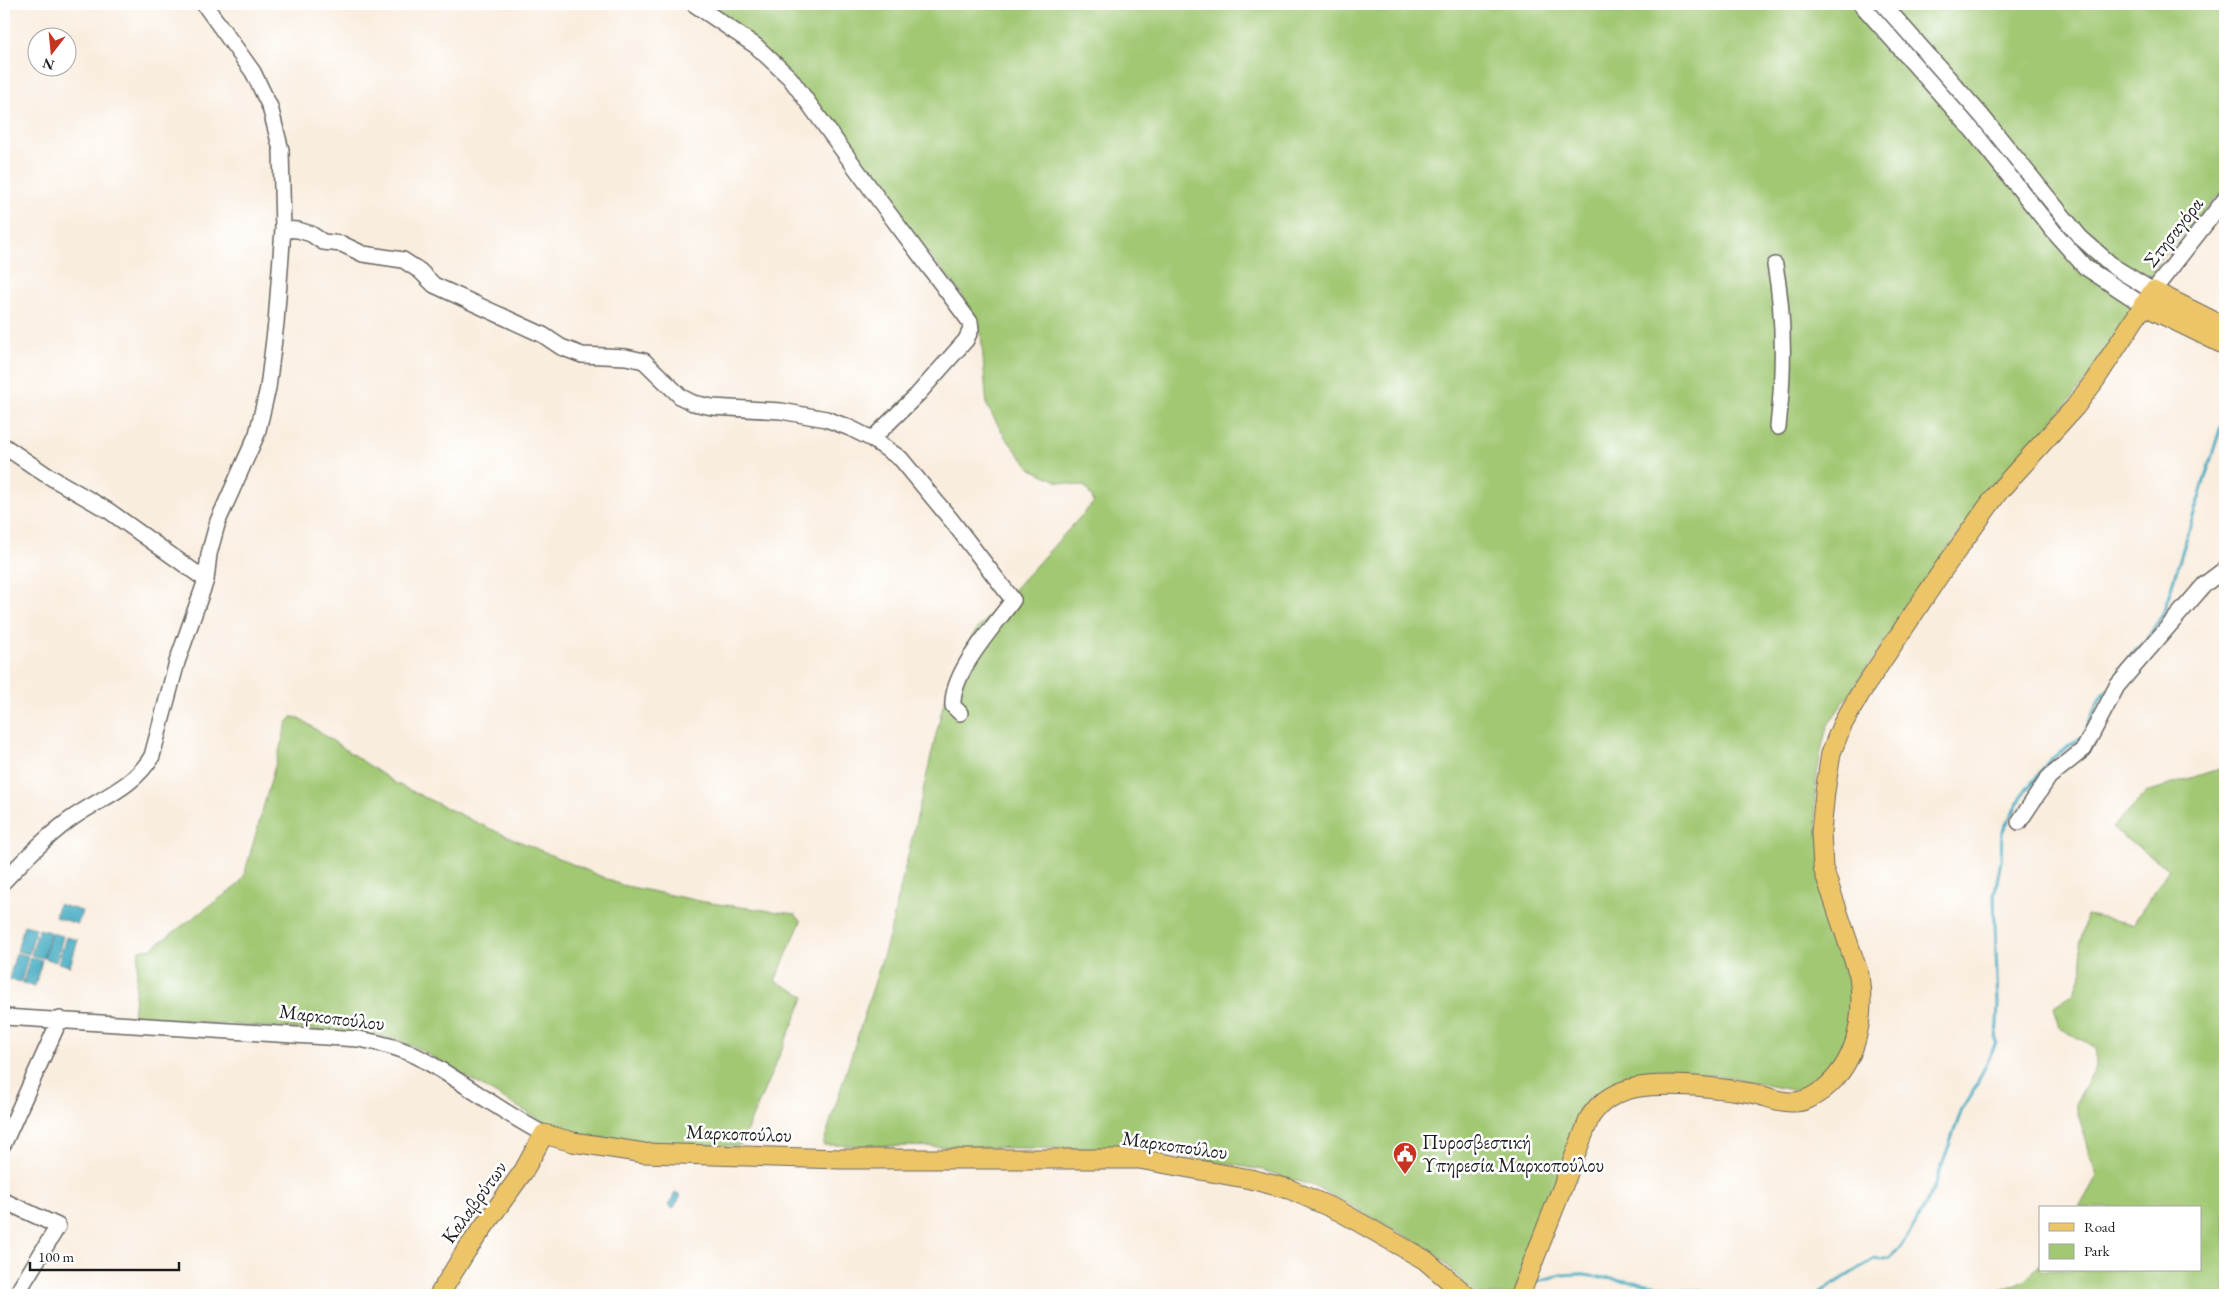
<svg xmlns="http://www.w3.org/2000/svg" width="2229" height="1299" font-family="'EB Garamond',serif">
<style>
.green{fill:#a1c873;stroke:#5e7248}
.water{fill:#41aac1;stroke:#2e636e}
.lines{fill:none;stroke-linecap:round;stroke-linejoin:round}
.stream{stroke:#41aac1;stroke-width:3}
.minor-casing{stroke:#696560;stroke-width:18}
.major-casing{stroke:#696560;stroke-width:21}
.minor{stroke:#fff;stroke-width:15}
.major{stroke:#edc569;stroke-width:19}
.labels{text-anchor:middle;stroke-width:5;stroke-linejoin:round;paint-order:stroke}
.street-label{font-size:20px;fill:#1c1c1c;stroke:#fff}
.poi-label{font-size:20px;fill:#1c1c1c;stroke:#fff;text-anchor:start}
</style>
<rect width="100%" height="100%" fill="#fff"/>
<filter id="ink" filterUnits="userSpaceOnUse"><feTurbulence type="fractalNoise" baseFrequency=".02" numOctaves="2"/><feDisplacementMap in="SourceGraphic" scale="10" xChannelSelector="R" yChannelSelector="G"/><feConvolveMatrix kernelMatrix="1 2 1 2 8 2 1 2 1" color-interpolation-filters="sRGB"/></filter>
<filter id="wash" filterUnits="userSpaceOnUse"><feTurbulence type="fractalNoise" baseFrequency=".0096" numOctaves="4" result="noise"/><feDisplacementMap in="SourceGraphic" scale="20" xChannelSelector="R" yChannelSelector="G"/><feGaussianBlur stdDeviation="1.12" result="paint"/><feColorMatrix in="noise" values="0 0 0 0 0 0 0 0 0 0 0 0 0 0 0 0 0 1.4 0 .05"/><feComposite in="paint" operator="in"/></filter>
<g filter="url(#wash)">
<rect width="100%" height="100%" fill="#f9edde"/>
<path class="green" d="M701 4H2225V188L2158 262 2122 331 2095 370 1958 534 1828 725C1822 741 1813 791 1815 807 1821 853 1834 900 1843 945 1848 967 1854 991 1853 1013 1850 1049 1830 1085 1792 1090L1713 1075H1642L1589 1097 1514 1295H1476L1433 1251 1319 1188 1262 1170 1171 1154 1096 1149 823 1145 889 937 943 705 970 640 974 633 1094 502 1086 487 1059 482 1031 469 1005 437 987 406 981 334 961 293 892 209 823 115Z
M292 717 299 718 395 783 486 827 621 885 710 903 795 914 801 921 775 981 805 996 740 1146C678 1145 613 1145 552 1127L417 1048 391 1038 370 1034 133 1018 139 950 152 948 238 885 244 876 287 723Z
M2225 767V1295H1992L2026 1279 2040 1264V1270H2200V1208H2079L2097 1176 2075 1104 2096 1067V1048L2060 1028 2054 1006 2074 993 2083 970 2080 944 2087 915 2133 924 2169 869 2112 828 2147 792Z"/>
<path class="water" d="M58 904 82 911 78 924 55 917Z
M24 925 36 928 29 954 17 951Z
M39 929 50 932 43 958 31 955Z
M51 933 63 936 56 962 44 958Z
M66 937 78 940 70 966 58 963Z
M16 953 28 956 21 982 9 979Z
M30 957 42 960 35 986 23 983Z
M675 1193 681 1196 673 1209 668 1206Z"/>
<g class="lines">
<path class="stream" d="M2117 675 2129 657 2146 641 2163 614 2221 426 2225 419
M2086 729 2098 702 2107 690
M1533 1282 1562 1275 1577 1274 1725 1295
M1816 1295 1874 1259 1880 1260 1889 1258 1899 1249 1915 1225 1934 1187 1962 1109 1974 1090 1996 1043 1998 1005 1994 896 2001 861 2002 832 2023 794 2050 760 2084 735"/>
</g>
</g>
<g filter="url(#ink)">
<g class="lines">
<defs>
<path id="minor" d="M694 4 756 46 790 78 887 211 970 322 971 329 966 340 918 394 872 439
M1861 4 1973 131 2054 232 2085 267 2143 305
M1883 4 1981 115 2080 237 2114 267 2153 291 2225 199
M283 229 298 230 311 234 323 242 342 244 363 254 403 260 420 271 434 285 543 335 561 347 582 355 626 357 644 361 681 397 693 403 712 407 781 411 826 419 850 428 872 439 901 459 952 521 1013 600C994 627 951 672 953 706L960 713
M1775 265C1785 319 1784 373 1778 427
M4 446 45 474 109 511 206 580
M2019 822 2049 777 2084 749 2117 686 2205 584 2225 569
M4 881C24 860 44 839 68 821 97 799 133 789 152 756L177 662 206 580 209 554 218 521 257 434 268 388 276 323 283 229 281 150 270 107 253 72 204 4
M4 1017 359 1039C380 1043 403 1048 422 1059 464 1082 501 1112 544 1134
M4 1143 60 1019
M4 1201 58 1226 16 1295"/>
<path id="major" d="M2143 305 2225 345
M439 1295 466 1251 523 1172 544 1134 573 1142 644 1153 841 1159H1139L1250 1179 1289 1189 1341 1212 1425 1260 1466 1295
M1520 1295 1590 1117C1613 1081 1659 1084 1696 1086 1716 1088 1737 1090 1756 1094 1768 1097 1781 1103 1793 1102 1806 1102 1814 1096 1824 1089 1858 1061 1865 1017 1859 975L1823 868 1821 832 1825 792 1831 753 1842 725 1861 692 1942 571 1999 491 2075 407 2095 380 2153 291 2225 327"/>
</defs>
<use href="#minor" class="minor-casing"/>
<use href="#major" class="major-casing"/>
<use href="#minor" class="minor"/>
<use href="#major" class="major"/>
</g>
</g>
<defs>
<symbol id="civic-pin" viewBox="-11 -11 22 30"><path d="M0 17L-7.5 6A9.5 9.5 0 1 1 7.5 6Z" fill="#c8321e" stroke="#fff"/><path d="M-.6-6.5H3V-4.5H.6V-3L4-1V1h2V6H-6V1h2V-1L-.6-3ZM-1.2 2.5V6h2.4V2.5Z" fill="#fff"/></symbol>
</defs>
<g fill-rule="evenodd">
<use href="#civic-pin" x="1391" y="1140" width="28" height="38"/>
</g>
<g class="labels">
<g class="street-label">
<text transform="translate(2173 232) rotate(-52)" y="7">Στησαγόρα</text>
<text transform="translate(332 1017) rotate(7)" y="7">Μαρκοπούλου</text>
<text transform="translate(739 1133) rotate(2)" y="7">Μαρκοπούλου</text>
<text transform="translate(1175 1145) rotate(8)" y="7">Μαρκοπούλου</text>
<text transform="translate(474 1202) rotate(-54)" y="7">Καλαβρύτων</text>
</g>
<g class="poi-label">
<text x="1422" y="1149">Πυροσβεστική<tspan x="1422" dy="23">Υπηρεσία Μαρκοπούλου</tspan></text>
</g>
</g>
<rect width="2229" height="1299" fill="none" stroke="#fff" stroke-width="20"/>
<rect x="2039" y="1206" width="162" height="65" fill="#ffffff" stroke="#a4a4a4"/>
<rect x="2049" y="1223" width="25" height="8" fill="#edc569" stroke="#a4a4a4"/>
<text x="2084" y="1232" font-size="15" fill="#1c1c1c">Road</text>
<rect x="2049" y="1244" width="25" height="15" fill="#a1c873" stroke="#a4a4a4"/>
<text x="2084" y="1256" font-size="15" fill="#1c1c1c">Park</text>
<g transform="translate(52 52) rotate(196)"><circle r="24" fill="#ffffff" stroke="#a4a4a4"/>
<path d="M0-4L9 19L0 12L-9 19Z" fill="#c8321e"/>
<text y="-8" font-size="14" font-weight="bold" text-anchor="middle" fill="#1c1c1c">N</text>
</g>
<path d="M30 1262v8h149v-8" fill="none" stroke="#1c1c1c" stroke-width="2.5"/>
<text x="38" y="1262" font-size="15" fill="#1c1c1c" stroke="#ffffff" stroke-width="4" paint-order="stroke">100 m</text>
</svg>
